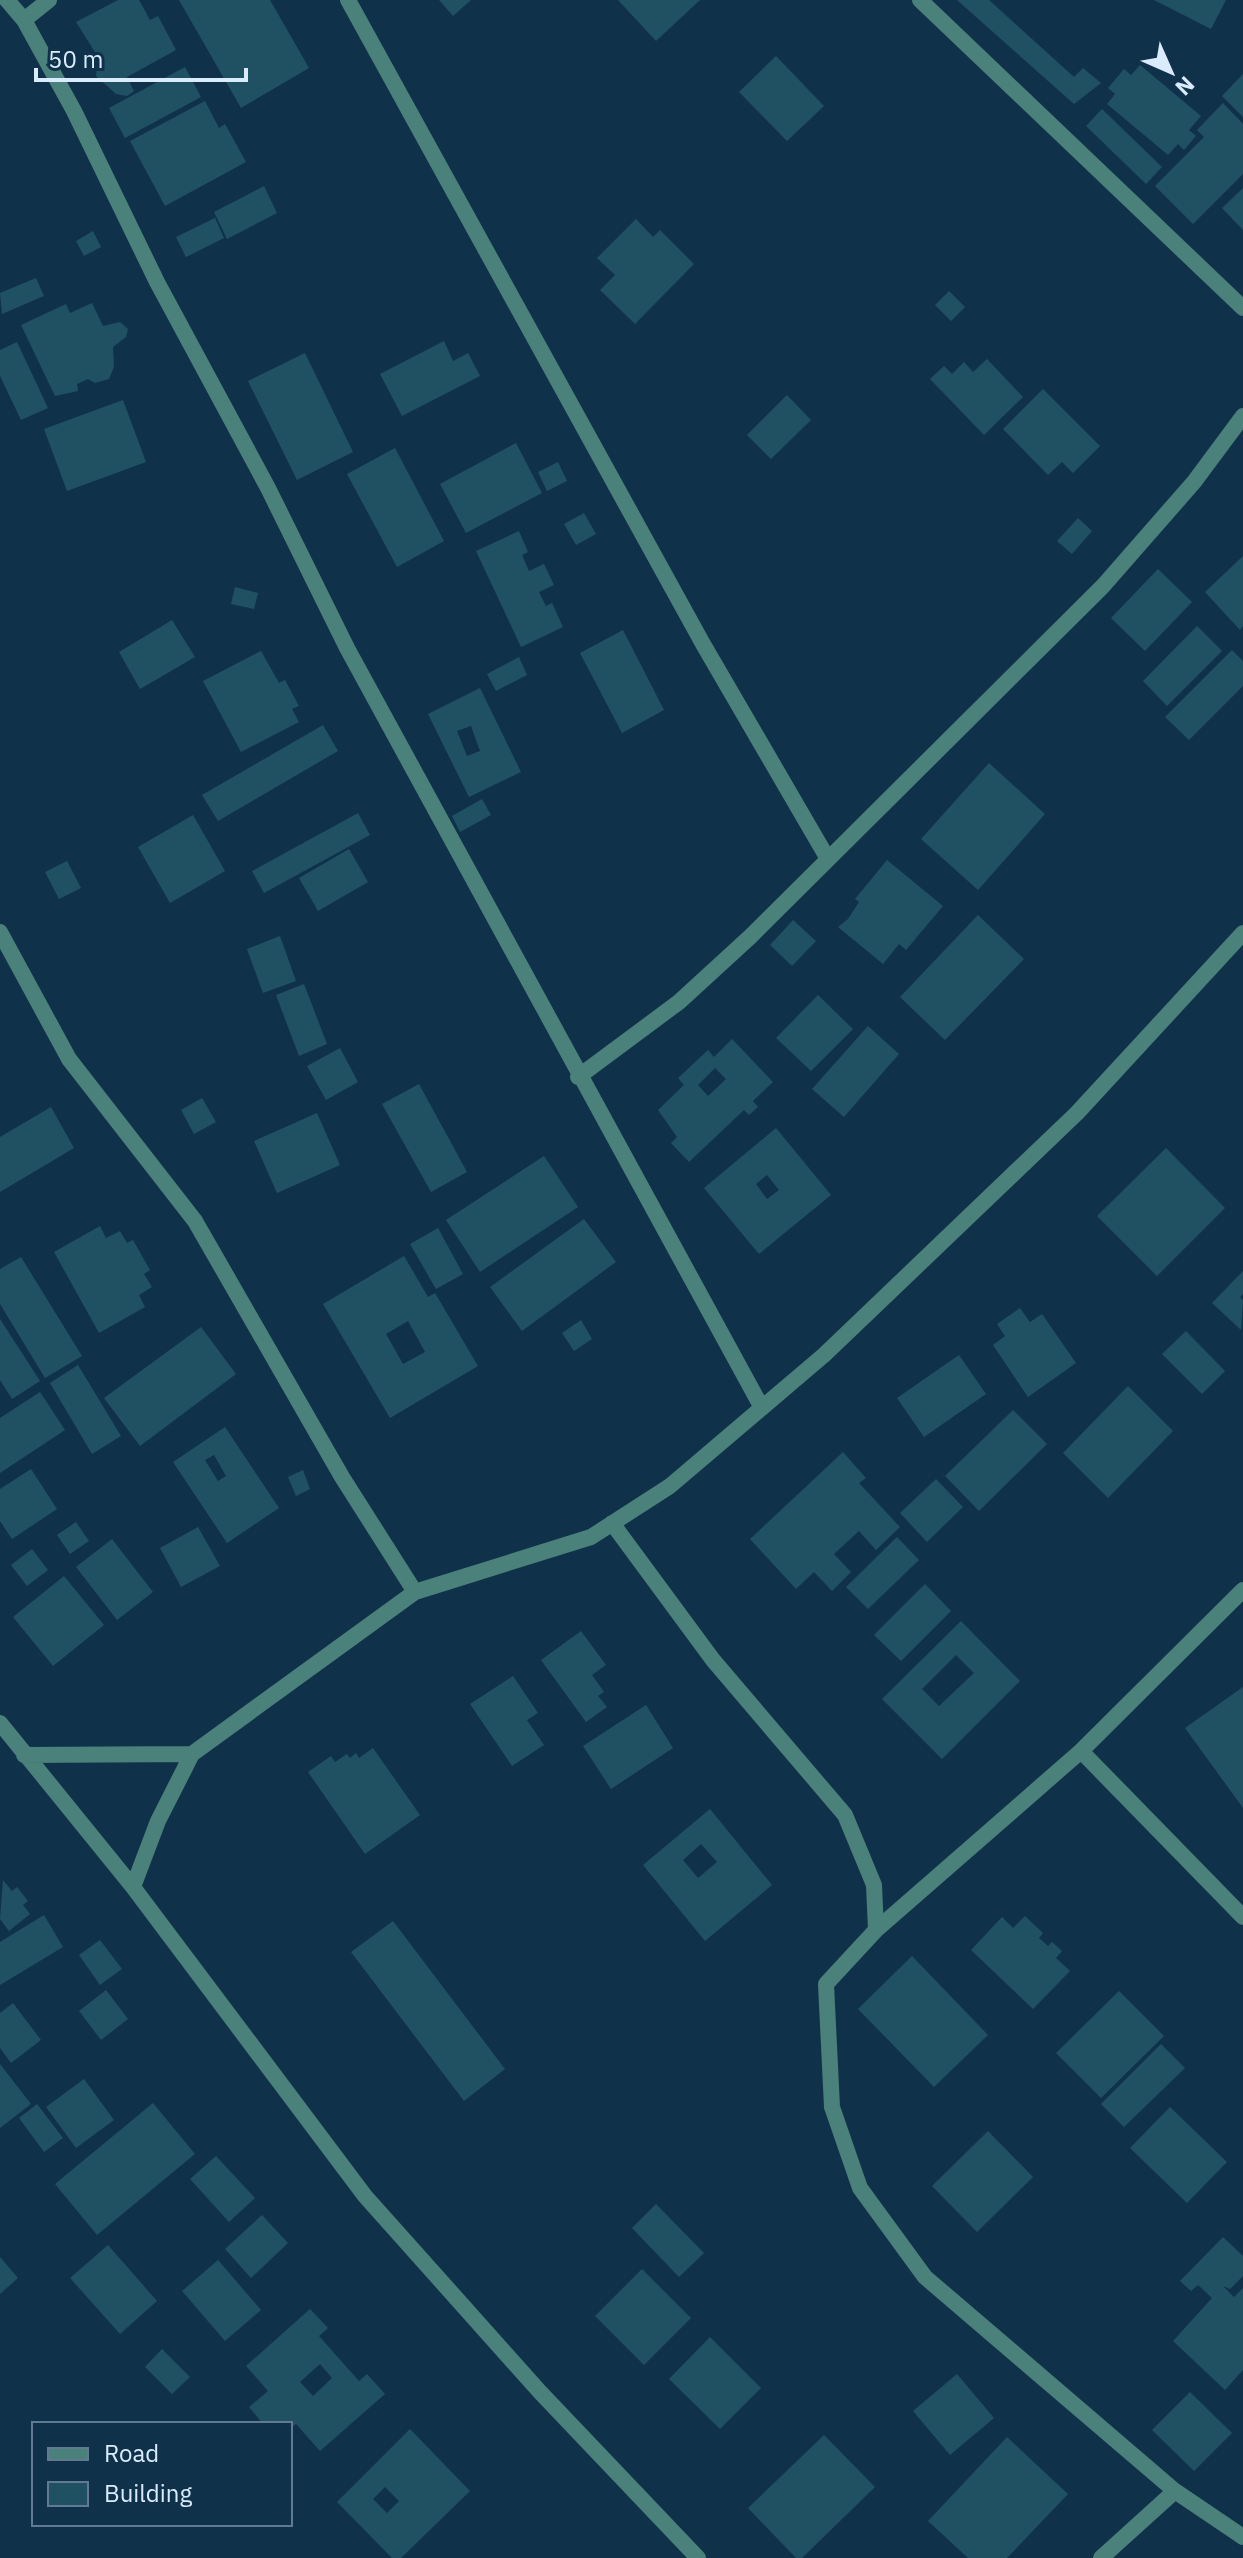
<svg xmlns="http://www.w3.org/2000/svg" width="1243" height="2558" font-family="'IBM Plex Sans',sans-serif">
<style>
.building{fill:#205163;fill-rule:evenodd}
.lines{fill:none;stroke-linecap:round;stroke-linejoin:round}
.minor{stroke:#4a817a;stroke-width:16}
</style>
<rect width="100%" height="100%" fill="#10314a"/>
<path class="building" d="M118 0H139L150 20 158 16 176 50 127 77 134 91 127 96 116 94 96 76 98 57 76 22Z
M179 0H270L309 68 241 108Z
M439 0H471L453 16Z
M618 0H700L656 41Z
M957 0H989L1074 77 1083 68 1101 83 1074 104Z
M1154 0H1226L1211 29Z
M776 56 824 106 787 141 739 92Z
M1140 65 1201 116 1189 130 1196 136 1184 150 1178 144 1168 155 1107 104 1115 94 1108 88 1124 69 1131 75Z
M185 67 201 97 125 138 109 108Z
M1243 74V117L1222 96Z
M205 101 219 128 225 124 246 162 165 206 130 141Z
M1223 103 1243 124V174L1193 224 1155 186 1204 137 1197 130Z
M1102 109 1162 167 1146 184 1086 126Z
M264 186 277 213 227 239 214 212Z
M1243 188V230L1222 208Z
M215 218 224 238 186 257 176 237Z
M636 219 653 237 660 230 694 264 635 324 600 290 615 275 597 258Z
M93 231 101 247 84 256 76 241Z
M36 278 44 296 2 314 0 293Z
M949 291 965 307 951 321 935 305Z
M92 303 103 326 120 322 128 329 126 337 113 347 114 367 109 379 95 383 88 379 77 384 78 391 55 396 21 325 66 304 70 313Z
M444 341 453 361 468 353 480 376 402 416 380 374Z
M17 342 48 408 21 420 0 376V350Z
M305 353 353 452 297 480 248 381Z
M987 359 1023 397 984 435 930 379 944 366 952 374 964 362 973 372Z
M1043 389 1100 446 1073 473 1062 462 1048 475 1003 429Z
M787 395 811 420 771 459 747 435Z
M123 400 146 462 67 491 44 429Z
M516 443 542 493 466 533 440 484Z
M395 448 444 541 397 567 347 474Z
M558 462 567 481 547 491 538 472Z
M584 513 596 534 576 545 564 524Z
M1078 518 1092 531 1072 554 1057 541Z
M519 531 528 552 522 555 529 571 544 564 554 585 539 592 546 606 552 603 563 627 521 647 476 551Z
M1243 556V626L1240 630 1205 592Z
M1158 569 1192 602 1145 651 1111 618Z
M235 587 258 593 254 609 231 604Z
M172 620 195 657 140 689 119 652Z
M1197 626 1222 651 1167 706 1143 681Z
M623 630 664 710 622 733 580 653Z
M1232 650 1243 661V686L1189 740 1165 717Z
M261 651 279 683 285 680 299 706 292 709 299 722 241 752 203 681Z
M519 657 527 675 496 691 487 674Z
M480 688 521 772 469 797 428 714ZM471 726 480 751 467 756 457 731Z
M323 725 338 751 218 821 202 795Z
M989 763 1045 814 978 890 921 839Z
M482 799 491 815 460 832 452 816Z
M358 813 370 835 264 893 252 871Z
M193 815 225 871 170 903 138 847Z
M349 849 368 882 318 911 299 878Z
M887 860 943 906 906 950 899 944 883 964 838 927 848 919 859 902 855 899Z
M67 861 81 888 59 899 45 872Z
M978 915 1024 959 945 1040 900 997Z
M793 920 816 941 792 966 770 945Z
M280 936 296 981 263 993 247 949Z
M304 984 327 1044 299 1056 276 995Z
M818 995 853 1029 811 1071 776 1038Z
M868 1026 899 1054 844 1117 812 1089Z
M732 1039 773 1082 753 1101 758 1107 749 1115 744 1110 689 1162 671 1143 677 1137 658 1110 684 1085 678 1078 708 1050 714 1057ZM715 1068 726 1079 708 1096 698 1085Z
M340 1048 358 1082 326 1100 307 1066Z
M419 1084 467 1172 431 1192 382 1104Z
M202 1098 216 1122 194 1134 181 1110Z
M51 1107 74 1148 0 1192V1137Z
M317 1113 340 1165 277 1193 254 1141Z
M776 1128 831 1195 759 1254 704 1188ZM767 1175 779 1190 767 1199 756 1184Z
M1166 1148 1225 1208 1157 1276 1097 1216Z
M544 1156 578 1207 480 1272 446 1220Z
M584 1219 616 1262 522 1331 490 1287Z
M100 1226 106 1238 120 1231 127 1243 133 1240 150 1270 144 1274 152 1287 139 1295 145 1307 99 1333 54 1252Z
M438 1228 463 1274 436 1289 410 1244Z
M404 1256 428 1297 435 1293 478 1366 390 1418 323 1304ZM408 1321 425 1352 403 1364 386 1334Z
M21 1257 82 1356 45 1378 0 1304V1269Z
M1243 1271V1294L1240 1297 1243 1300 1241 1330 1212 1303Z
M1020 1308 1030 1322 1042 1314 1076 1363 1028 1397 993 1345 1005 1336 997 1324Z
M0 1319 40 1381 12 1399 0 1380Z
M581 1320 592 1339 574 1351 562 1333Z
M201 1327 236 1374 140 1446 104 1398Z
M1186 1331 1225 1371 1202 1394 1162 1354Z
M959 1355 986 1394 924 1437 897 1398Z
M78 1365 121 1436 92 1454 50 1383Z
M1128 1386 1173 1431 1108 1498 1063 1453Z
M40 1392 65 1430 0 1473V1418Z
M1013 1410 1047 1444 979 1511 945 1476Z
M225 1427 279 1508 227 1543 173 1462ZM214 1455 226 1476 218 1481 205 1460Z
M843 1452 866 1478 859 1483 900 1527 876 1550 859 1531 834 1554 851 1572 832 1591 814 1572 796 1589 750 1539Z
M31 1469 57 1509 12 1539 0 1521V1489Z
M303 1470 310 1489 296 1496 288 1477Z
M936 1479 963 1507 927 1542 900 1513Z
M76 1522 89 1541 70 1554 57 1535Z
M198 1527 220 1566 181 1587 160 1548Z
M897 1537 919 1560 868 1609 846 1587Z
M112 1539 153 1592 117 1620 76 1567Z
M32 1549 48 1570 27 1586 11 1565Z
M64 1576 104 1625 53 1666 13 1617Z
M925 1584 951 1611 901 1661 874 1635Z
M961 1621 1020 1681 942 1759 882 1699ZM956 1655 974 1673 939 1706 922 1689Z
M581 1631 606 1665 592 1675 604 1692 598 1696 607 1707 586 1722 541 1660Z
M513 1676 538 1713 527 1720 544 1745 512 1766 470 1704Z
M1243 1687V1808L1185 1728Z
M646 1705 673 1748 611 1789 583 1746Z
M373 1748 420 1815 365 1854 308 1772 331 1756 335 1762 347 1754 350 1758 356 1753 359 1758Z
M710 1809 772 1885 705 1941 643 1865ZM701 1844 717 1862 698 1878 683 1860Z
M3 1880 12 1891 17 1887 28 1901 23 1905 30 1914 9 1931 0 1919Z
M44 1915 63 1947 0 1985V1942Z
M1025 1916 1043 1933 1039 1938 1048 1946 1052 1942 1062 1951 1056 1958 1070 1971 1033 2009 971 1950 1002 1917 1013 1928Z
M393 1921 505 2069 464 2101 351 1952Z
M100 1940 122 1969 100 1985 79 1955Z
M912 1956 988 2035 934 2087 858 2009Z
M106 1990 128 2019 101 2040 79 2011Z
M1119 1991 1164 2036 1101 2098 1056 2053Z
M13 2003 41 2040 11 2063 0 2048V2013Z
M1161 2044 1185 2068 1124 2127 1101 2104Z
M0 2064 31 2104 0 2128Z
M84 2079 114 2120 76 2148 46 2107Z
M153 2103 195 2154 97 2235 55 2184Z
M37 2104 63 2138 44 2152 19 2118Z
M1170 2107 1227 2162 1187 2203 1130 2148Z
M988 2131 1033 2177 977 2232 932 2186Z
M216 2156 255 2198 229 2222 190 2179Z
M656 2204 704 2253 679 2277 632 2228Z
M262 2215 288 2243 251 2278 225 2249Z
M1223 2237 1243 2256V2276L1230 2289 1223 2286 1234 2297 1243 2288V2370L1225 2390 1173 2341 1212 2298 1198 2285 1191 2291 1180 2281Z
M108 2245 157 2301 120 2334 70 2278Z
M0 2257 18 2278 0 2294Z
M218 2260 261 2310 225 2341 182 2291Z
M642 2269 691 2318 644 2365 595 2316Z
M310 2309 328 2328 319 2336 359 2381 367 2374 385 2394 320 2451 296 2424 290 2429V2424H263L249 2407 268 2391 246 2366ZM320 2364 332 2378 313 2396 300 2382Z
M710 2337 761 2388 720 2429 669 2379Z
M162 2349 190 2377 172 2394 145 2367Z
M957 2374 994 2418 950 2455 913 2411Z
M1190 2392 1232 2433 1194 2471 1152 2430Z
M410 2429 470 2491 401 2558H392L337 2502ZM385 2487 399 2501 387 2513 373 2499Z
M824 2435 875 2487 802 2558H796L748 2508Z
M1007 2437 1068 2494 1007 2558H968L928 2521Z"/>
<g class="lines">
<path class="minor" d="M7 0 24 20 74 111 157 282 268 488 347 648 762 1408
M348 0 703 644 828 859
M920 0 1243 308
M24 20 49 0
M0 932 69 1059 195 1221 342 1477 415 1592
M578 1077 679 1002 751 936 1103 586 1194 482 1243 416
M612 1523 713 1660 845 1815 874 1885 876 1930 826 1984 832 2107 860 2188 925 2277 1175 2491 1243 2537
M0 1723 133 1887 365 2196 540 2392 698 2558
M1081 1751 1243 1917
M24 1755 192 1754
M133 1887 158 1821 192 1754 415 1592 591 1537 670 1486 824 1355 1077 1113 1243 933
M876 1930 1081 1751 1243 1590
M1101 2558 1175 2491"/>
</g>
<rect x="32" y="2422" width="260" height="104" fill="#10314a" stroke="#607b91" stroke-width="2"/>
<rect x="48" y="2448" width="40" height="12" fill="#4a817a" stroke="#607b91" stroke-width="2"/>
<text x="104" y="2462" font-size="24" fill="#d9ebfc">Road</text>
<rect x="48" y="2482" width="40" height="24" fill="#205163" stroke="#607b91" stroke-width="2"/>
<text x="104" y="2502" font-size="24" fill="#d9ebfc">Building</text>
<g transform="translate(1171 72) rotate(135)" stroke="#10314a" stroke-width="6" paint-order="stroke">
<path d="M0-6L14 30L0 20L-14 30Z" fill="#d9ebfc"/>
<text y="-12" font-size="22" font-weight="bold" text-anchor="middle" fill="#d9ebfc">N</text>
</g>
<path d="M36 68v12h210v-12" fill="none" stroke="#d9ebfc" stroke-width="4"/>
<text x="48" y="68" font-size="24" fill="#d9ebfc" stroke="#10314a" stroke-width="6" paint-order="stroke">50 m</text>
</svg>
